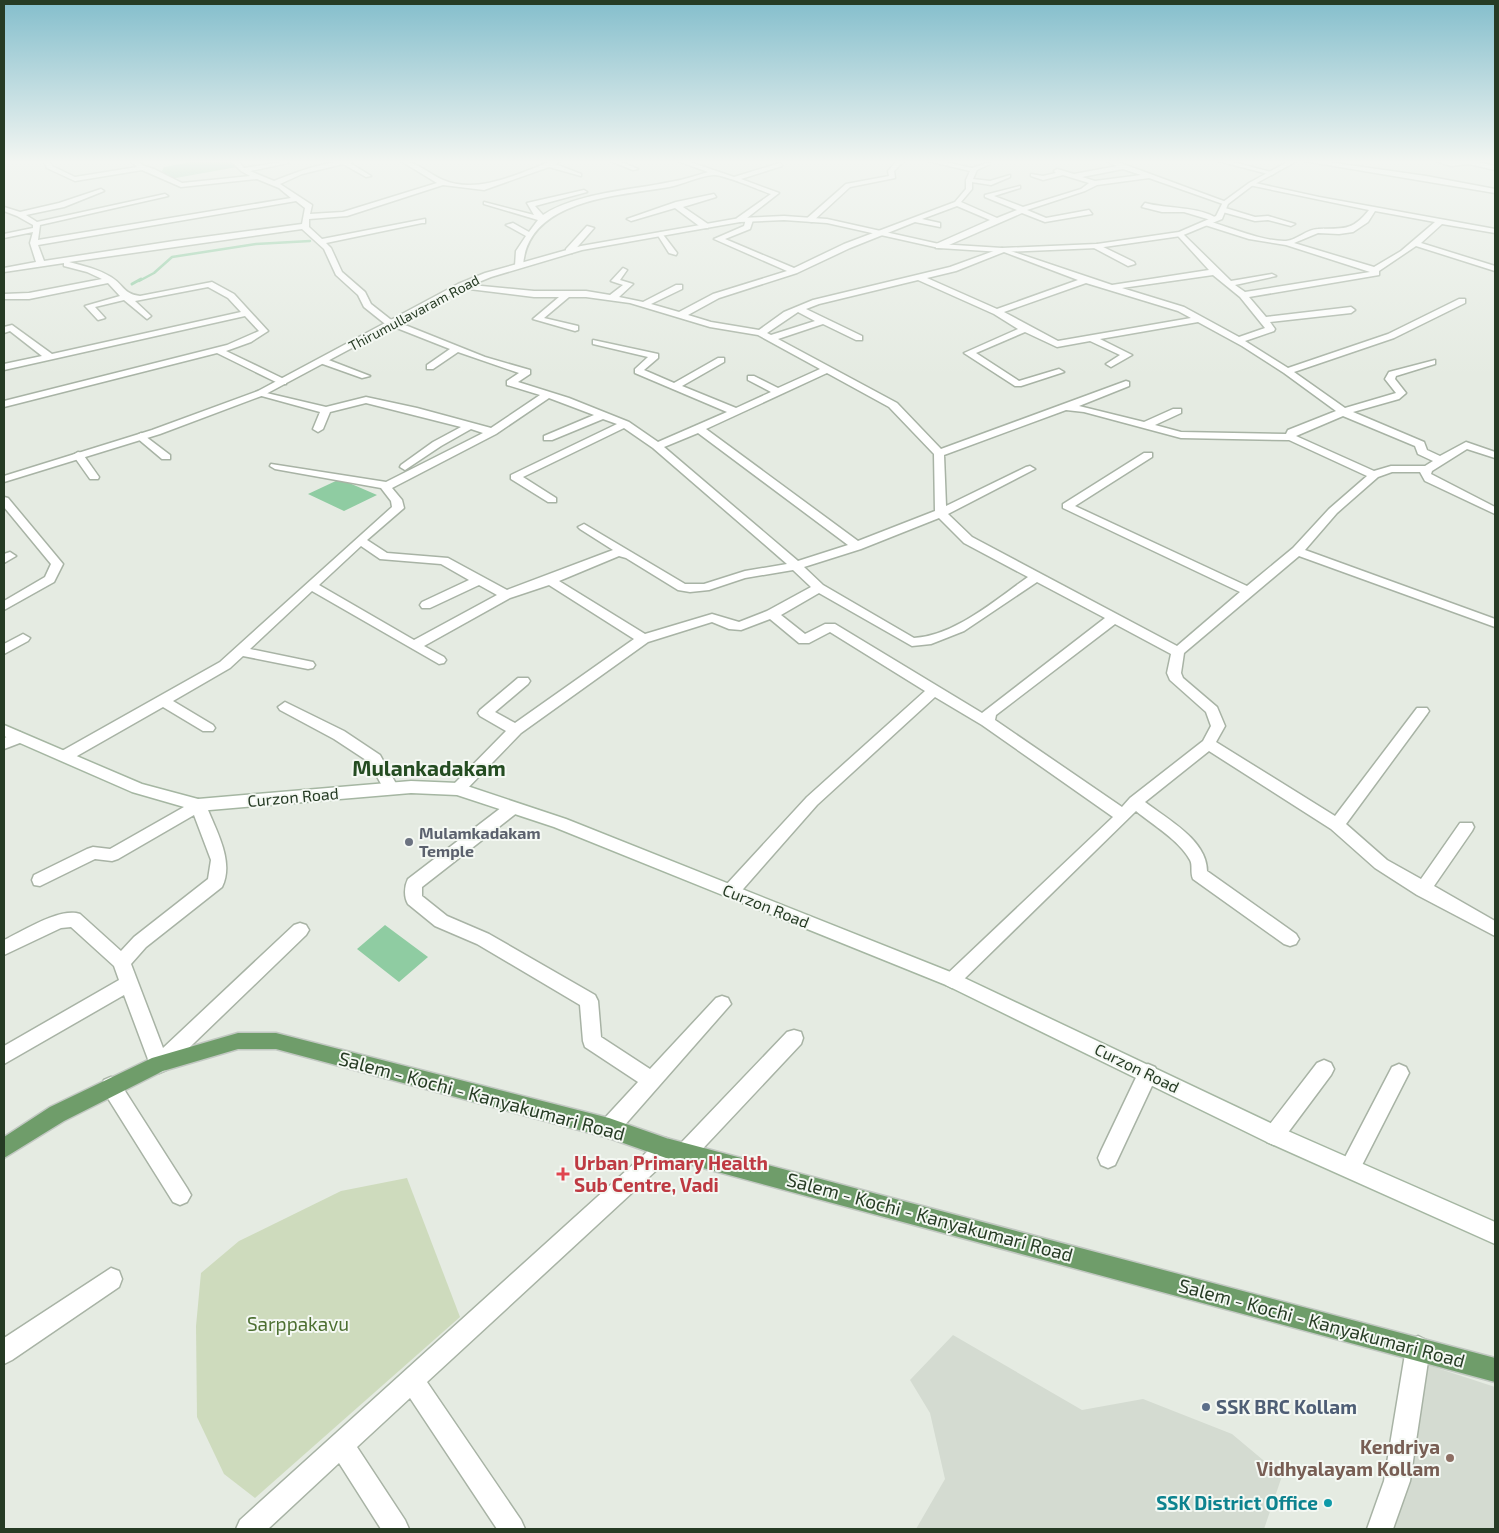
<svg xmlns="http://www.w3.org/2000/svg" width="1499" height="1533" font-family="'Exo 2',sans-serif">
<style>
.built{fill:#d4dbd1}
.green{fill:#cedbbd}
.water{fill:#8fcca2}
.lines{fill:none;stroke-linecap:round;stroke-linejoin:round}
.stream-far1{stroke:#8fcca2;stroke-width:2.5}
.stream{stroke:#8fcca2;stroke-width:3}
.minor-casing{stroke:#a8b3a5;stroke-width:3}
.tertiary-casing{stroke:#a8b3a5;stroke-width:3}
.secondary-casing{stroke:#a5b6a2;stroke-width:3}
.primary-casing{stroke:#c2c8c2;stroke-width:3}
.minor{fill:#fff;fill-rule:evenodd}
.tertiary{fill:#fff;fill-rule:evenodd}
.secondary{fill:#fff;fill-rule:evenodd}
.primary{fill:#6f9d6a;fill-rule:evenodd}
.worship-dot{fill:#6b7280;stroke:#f4f8f3;stroke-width:2}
.health-dot{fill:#e0444e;stroke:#f4f8f3;stroke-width:2}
.service-dot{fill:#5c6f8a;stroke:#f4f8f3;stroke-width:2}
.education-dot{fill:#8d6e63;stroke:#f4f8f3;stroke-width:2}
.culture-dot{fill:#0f9aa8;stroke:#f4f8f3;stroke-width:2}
.labels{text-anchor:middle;stroke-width:4;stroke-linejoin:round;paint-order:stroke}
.far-street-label{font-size:14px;fill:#263b24;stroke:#f4f8f3}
.street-label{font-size:16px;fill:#263b24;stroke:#f4f8f3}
.worship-label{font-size:16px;font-weight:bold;fill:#5b616d;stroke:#f4f8f3;text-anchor:start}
.near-street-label{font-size:19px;fill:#263b24;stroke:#f4f8f3}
.near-health-label{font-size:19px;font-weight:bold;fill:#be3a42;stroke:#f4f8f3;text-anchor:start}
.near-park-label{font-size:19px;fill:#4c6f31;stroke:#f4f8f3}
.near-service-label{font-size:19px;font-weight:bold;fill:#4e5e75;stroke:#f4f8f3;text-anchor:start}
.near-education-label{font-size:19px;font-weight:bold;fill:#785e54;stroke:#f4f8f3;text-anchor:end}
.near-culture-label{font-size:19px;font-weight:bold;fill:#0d838f;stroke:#f4f8f3;text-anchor:end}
.district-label{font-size:21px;font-weight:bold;fill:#244c21;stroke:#f4f8f3}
</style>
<rect width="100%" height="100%" fill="#e5ebe2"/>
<path class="built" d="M953 1335 1082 1410 1143 1399 1232 1434 1282 1476 1264 1529H916L945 1479 930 1413 910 1380Z
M1428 1365 1495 1387V1529H1387Z"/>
<path class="green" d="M407 1178 460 1317 255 1498 224 1474 197 1417 196 1326 201 1273 239 1241 341 1191Z"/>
<path class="water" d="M196 161H227L237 167 170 179 162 171 164 167Z
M340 479 377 495 344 511 308 494Z
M385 925 428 957 399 982 357 949Z"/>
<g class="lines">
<path class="stream-far1" d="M139 281 154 273 172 257 256 244 310 241"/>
<path class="stream" d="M132 284 141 279"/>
<defs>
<path id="minor" d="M44 161H50L52 166 75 177 137 167 131 161H138L144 166 154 169 182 183 250 176 241 171 231 161H238L244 168 289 161 288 163 250 171 274 181C299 171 326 161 352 161L350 163 371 176 366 177 343 164 302 174 280 184 312 205 310 214 343 212 437 183 401 161C416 161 429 174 443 180 477 195 520 173 552 161H561L555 164 581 174V176L549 167 484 190 443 185 347 216 309 219V227L322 239 425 219V223H422L326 243 331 248 342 272 365 292 371 304 390 319 485 357 530 370V374L518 382 569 398 629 422 658 442 727 412 635 373V369L648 357 593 344V340L658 354V358L644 370 674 383 718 358H724V362L682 386 736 408 771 392 748 380V376H754L778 388 820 369 758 335 710 327 630 303 586 297H569L544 318 578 326V330L575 331 533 319 559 297H534L461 288 457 286 461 284 534 291H586L610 295 623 285 611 281 623 268 627 270 620 280 633 284 619 297 643 302 676 285H682V289L651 304 679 312 713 294 787 271 714 239 744 226 746 219 740 222 736 220 737 218 771 194C759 190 723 174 713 175 699 176 684 184 669 187 618 196 527 199 523 266L519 268 515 266 516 251 526 236 506 225 513 223 529 232 538 220 484 204V202L534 215 527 203 584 190 587 192 535 206 543 215C576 193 632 190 670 182 683 180 695 176 708 172L678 161H687L734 177 780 163 782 166 741 179 779 193 747 218 753 220 750 229 725 239 794 268 844 244 955 202 966 189V180L970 171 928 161H940L972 168 990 162V164L977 170 973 179 990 181 1010 175V177L991 185 972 182V189L961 202 997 218 1017 210 985 197V195L1020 186V188L994 196 1023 207 1081 189 1089 183 1063 175 1043 180 1031 176V174L1043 176 1056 173 1054 171 1057 169 1074 174 1117 166 1106 161H1115L1229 203 1223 204 1149 178 1097 185 1085 191 1027 210 1046 218 1089 210 1092 214 1045 222 1022 213 942 248H936V244L990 220 957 206 922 219 940 223V227L915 222 850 248 797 273 719 298 688 315 711 322 759 330 784 312 813 300 950 267 1002 248 1112 285 1209 270 1178 236 1177 234 1181 232 1231 281 1272 274 1276 276 1235 285 1245 292 1370 272 1286 245 1249 239 1205 225 1204 223 1208 221C1229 227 1264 242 1286 241 1297 240 1307 229 1318 229 1342 228 1352 232 1369 210L1249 185 1251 182 1319 197 1495 229V233L1442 224 1421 243 1495 266V271L1416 246 1379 271V275L1249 297 1266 317 1351 307 1355 310 1351 313 1270 322 1275 329 1274 331 1245 341 1288 368 1388 334 1459 299H1465V303L1394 338 1294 372 1345 408 1396 393 1385 379 1389 372 1435 360V364L1396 376 1395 379 1406 393 1399 399 1353 412 1424 442 1427 450 1440 456 1466 442 1495 452V458L1467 449 1432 471 1431 474 1495 507V514L1425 481 1420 472H1392L1378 477 1337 513 1305 550 1495 619V627L1299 556 1184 653 1181 673 1183 678 1217 707 1225 726 1216 742 1335 816 1417 708H1427L1429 711 1427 714 1346 824 1387 860 1421 879 1460 823H1472L1474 827 1472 831 1434 886 1495 921V936L1417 895 1375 868 1331 829 1209 751 1145 802C1167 819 1207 840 1207 871L1296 934 1299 939 1296 944 1290 946 1284 944 1193 879C1190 872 1193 865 1190 860 1179 840 1153 825 1136 811L958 985 952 988 946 985 943 980 946 975 1113 817 982 725 935 697 817 805 737 896 731 898 725 896 723 891 725 886 807 797 925 691 830 632 809 643H799L770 619 741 630 729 629 712 622 648 642 521 733 463 793H453L450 789 453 785 506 731 480 716 478 713 480 710 518 678H528L530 681 528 684 495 712 515 723 634 639 549 585 510 598 424 646 444 657 446 660 444 663 439 664 312 591 250 649 313 662 315 665 313 668 308 669 243 656 230 668 173 701 213 725 215 728 213 731H203L163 707 70 760H60L58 756 60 752 220 662 392 507 391 501 381 488 275 469 270 466 271 464 386 482 483 433 471 429 441 446 405 470 400 467 401 465 433 442 461 427 366 403 330 412 323 429 318 432 313 429 320 412 258 395V391L326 407 366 397 417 408 491 428 540 395 507 385V381L519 373 458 352 433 369H427V365L450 349 384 323 364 307 358 295 336 275 324 249 302 229 69 262C84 266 98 269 111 277 124 285 123 294 140 296L212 282 234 294 268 331 251 342 226 351 286 380V384H280L217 353 4 407V401L227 345 259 331 245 316 4 370V364L42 356 10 331 4 333V327L12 325 52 354 241 312 228 298 208 287 135 301 151 316 147 319 124 300 95 307 105 318 98 320 85 306 120 296 108 283 29 299H4V294L29 293 102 279 87 272 64 266V263L4 272V268L36 262 30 243 33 232 4 238V234L33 228V225L17 216 4 211V207L20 212 59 203 101 189 104 191 64 207 26 215 37 222 165 194 168 196 40 225 38 240 291 198 279 188 257 179 181 187 142 170 75 181 47 168ZM1123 169 1141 175 1095 181 1082 177ZM296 201 305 208 302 224 174 241 44 261 38 245ZM1375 211 1435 222 1401 251 1374 267 1294 243 1318 233 1339 234 1353 232 1368 222ZM1004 252 1078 280 997 309 927 278 956 271ZM1213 275 1240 297 1265 328 1239 337 1184 307 1122 288ZM918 280 994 314 1018 329 964 353 1015 386H1021L1064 372 1059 369 1019 381 976 353 1025 332 1057 347 1090 341 1120 355 1106 364 1111 367 1132 355 1100 339 1198 322 1242 346 1284 373 1336 411 1288 430 1286 434 1181 432 1155 425 1181 413V409H1173L1144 422 1079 406 1129 386V382L1126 381 941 449 897 403 778 339 823 324 856 340H862V336L806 309 819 304ZM1086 283 1178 311 1191 318 1058 341 1004 312ZM798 312 815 321 771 335 767 333ZM827 373 889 407 934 454 935 511 858 541 706 429ZM549 398 594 415 544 436V440H552L603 419 617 424 511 475V479L548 502H556V498L523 477 624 428 653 448 787 564 745 571 704 584H685L584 524 578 527 580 529 613 550 507 590 448 558 387 553 367 540 404 508 402 500 392 488 496 434ZM1066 410 1084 412 1181 438 1289 440 1367 476 1329 509 1293 548 1247 586 1075 506 1152 457V453H1144L1063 504V508L1240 592 1177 646 972 537 948 514 1035 469 1030 466 1026 467 946 506 944 455ZM1343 416 1415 446 1418 454 1433 461 1425 466H1391L1374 471 1296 436ZM698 433 848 545 798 561 664 447ZM939 518 964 543 1028 577C995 600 956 635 914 638L823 585 804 567 861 549ZM361 546 380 559 441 564 469 580 422 602 420 605 422 608H430L479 585 497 595 414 640 319 585ZM619 556 626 558 678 590 690 592 709 590 745 578 793 570 811 587 767 611 739 622 712 614 645 634 559 581ZM1037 582 1105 618 982 713 835 624H825L805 634 781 615 819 593 912 646 931 644 964 631ZM1115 624 1171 654 1167 673 1170 680 1206 712 1211 726 1203 741 1130 798 1122 807 995 720 996 715Z
M610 161H619L638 169 633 170Z
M897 161H904L894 171 895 178 850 187 812 222 805 220 846 184 889 176 888 171Z
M1218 161H1229L1275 173 1272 175Z
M1304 161H1320L1426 176 1495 189V193Z
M1436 161H1473L1495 166V170L1469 164 1451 166Z
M714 194 716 197 683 207 708 224V228H702L675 208 631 221 627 219 676 202Z
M1145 203C1167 209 1199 206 1218 219L1214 221 1184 212H1162L1142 207Z
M1222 207 1255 217 1268 216 1295 224 1291 226 1268 220 1255 221 1219 211Z
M587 226 594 228 572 253H566V249Z
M661 232 677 253 676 255 669 253 657 234Z
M1097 244 1134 262 1135 264 1128 266 1094 248 1093 246Z
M320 359H326L370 376 362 378 320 363Z
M141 433 170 455V459H162L137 438 136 436Z
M78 452 82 453 99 477 98 479H90L73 455Z
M4 497 8 498 63 564 54 582 4 610V601L45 577 51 564 4 507Z
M10 552 16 556 4 563V554Z
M23 634 30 638 28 641 4 654V644Z
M285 702 344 731 380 755 399 789 396 793H386L369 762 334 739 280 710 278 707Z
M20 732 27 737 25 741 4 749V738Z
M198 799 203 801 206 805C215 829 235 861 222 887L146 947 131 964 163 1048 294 925 300 923 306 925 309 930 306 935 166 1070 159 1073 152 1070 124 995 4 1064V1046L119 980 114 966 71 927 61 928 4 955V940C23 931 60 907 80 914L121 951 134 937 208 879 211 860 194 815 118 859 112 861 95 859 40 886 34 885 32 880 34 875 87 849 93 847 110 849Z
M512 802 518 804 520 808 518 812 422 887V896L447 916 489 934 595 995 598 1001 601 1037 650 1069 716 998 722 996 728 998 731 1004 616 1135 609 1138 602 1135 599 1128 602 1121 638 1082 585 1047 583 1041 580 1005 477 944 435 926 408 904C404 897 404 887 408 879L506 804Z
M794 1030 801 1032 803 1038 801 1044 693 1159 686 1162 679 1159 676 1152 679 1145 787 1032Z
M1324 1060 1331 1063 1334 1069 1331 1075 1281 1142 1274 1145 1267 1142 1264 1135 1267 1128 1317 1063Z
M1148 1064 1155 1067 1158 1073 1115 1165 1108 1168 1101 1165 1098 1158 1101 1151 1141 1067Z
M1399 1064 1406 1067 1409 1073 1357 1175 1350 1178 1343 1175 1340 1168 1343 1161 1392 1067Z
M111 1077 118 1080 187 1188 191 1195 187 1202 180 1205 173 1202 104 1092 101 1086 104 1080Z
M666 1138 673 1141 676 1148 673 1155 427 1382 521 1520 525 1529H497L410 1398 357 1447 405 1520 409 1529H381L339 1463 268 1529H236L240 1520 659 1141Z
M111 1268 119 1271 122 1279 119 1287 12 1360 4 1364V1338Z
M1418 1336 1426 1340 1430 1348 1410 1481 1393 1529H1367L1384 1481 1406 1348 1410 1340Z"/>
<path id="tertiary" d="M1289 161H1297L1253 185 1228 204 1222 219 1181 236 1097 248 1002 252 939 248 827 223 784 220 740 222 582 250 491 277 464 288 264 395 160 434 4 482V476L152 430 258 391 458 284 485 273 581 246 740 218 784 216 827 219 939 244 1002 248 1097 244 1179 232 1216 216 1223 202 1249 183Z"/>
<path id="secondary" d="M4 725 142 784 198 799 411 781 458 783 566 819 958 975 1281 1128 1495 1222V1244L1267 1142 946 985 554 827 457 795 411 793 198 811 132 792 4 736Z"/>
<path id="primary" d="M238 1033H276L609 1118 666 1138 1495 1358V1382L666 1158 609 1138 276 1049H238L163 1071 64 1121 4 1158V1137L50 1107 152 1058Z"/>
</defs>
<use href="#minor" class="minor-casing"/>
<use href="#tertiary" class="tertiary-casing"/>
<use href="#secondary" class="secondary-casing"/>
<use href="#primary" class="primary-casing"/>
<use href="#minor" class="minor"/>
<use href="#tertiary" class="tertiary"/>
<use href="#secondary" class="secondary"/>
<use href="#primary" class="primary"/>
</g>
<linearGradient id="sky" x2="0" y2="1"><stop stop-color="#84becc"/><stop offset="0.43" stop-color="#f3f6f2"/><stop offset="1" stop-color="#f3f6f2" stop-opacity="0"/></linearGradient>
<rect width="1499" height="376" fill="url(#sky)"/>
<circle class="worship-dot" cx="409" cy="842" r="5"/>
<path class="health-dot" d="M560.5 1166.5h5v5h5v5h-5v5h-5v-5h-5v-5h5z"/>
<circle class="service-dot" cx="1206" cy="1407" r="5"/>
<circle class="education-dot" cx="1450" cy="1458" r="5"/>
<circle class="culture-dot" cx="1328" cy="1503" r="5"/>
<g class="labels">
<g class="far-street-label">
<text transform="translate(414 313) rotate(-28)" y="5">Thirumullavaram Road</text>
</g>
<g class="street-label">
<text transform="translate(293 797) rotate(-5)" y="6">Curzon Road</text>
<text transform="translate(766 906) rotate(22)" y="6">Curzon Road</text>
<text transform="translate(1137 1068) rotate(26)" y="6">Curzon Road</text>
</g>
<g class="worship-label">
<text x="419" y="839">Mulamkadakam<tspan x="419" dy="18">Temple</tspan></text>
</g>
<g class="near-street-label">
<text transform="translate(482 1096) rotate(15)" y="7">Salem - Kochi - Kanyakumari Road</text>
<text transform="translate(930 1217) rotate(15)" y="7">Salem - Kochi - Kanyakumari Road</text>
<text transform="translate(1322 1323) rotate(15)" y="7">Salem - Kochi - Kanyakumari Road</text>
</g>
<g class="near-health-label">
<text x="574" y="1170">Urban Primary Health<tspan x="574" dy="22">Sub Centre, Vadi</tspan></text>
</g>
<g class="near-park-label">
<text x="298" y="1331">Sarppakavu</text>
</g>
<g class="near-service-label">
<text x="1216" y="1414">SSK BRC Kollam</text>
</g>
<g class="near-education-label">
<text x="1440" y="1454">Kendriya<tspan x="1440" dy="22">Vidhyalayam Kollam</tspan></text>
</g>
<g class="near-culture-label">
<text x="1318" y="1510">SSK District Office</text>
</g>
<g class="district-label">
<text x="429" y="776">Mulankadakam</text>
</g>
</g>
<rect width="1499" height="1533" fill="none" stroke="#263b24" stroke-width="10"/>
</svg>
